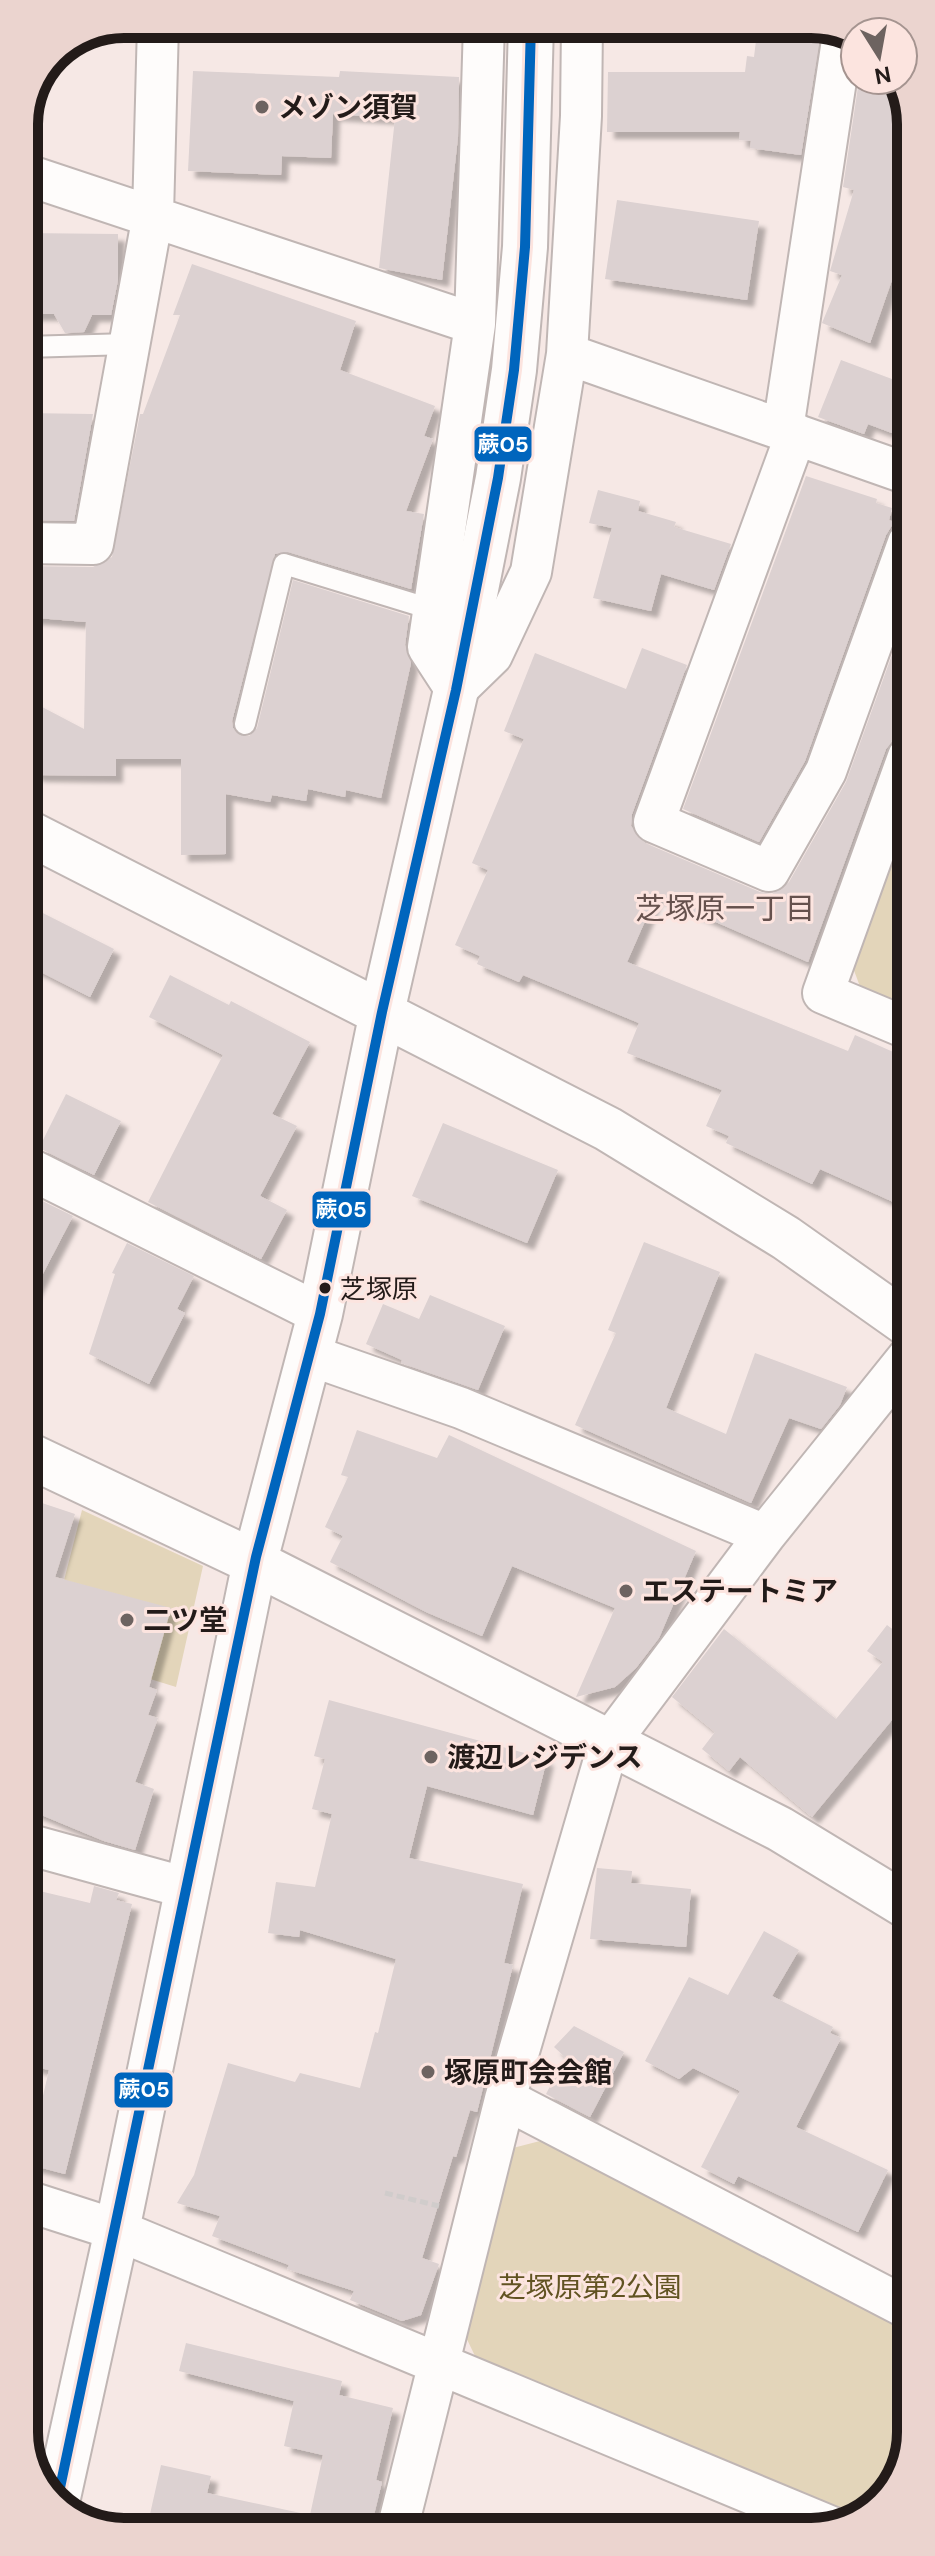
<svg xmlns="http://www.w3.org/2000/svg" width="935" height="2556" font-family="'DM Sans','Noto Sans JP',sans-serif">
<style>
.green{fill:#e3d5ba}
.building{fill:#dcd1d1;filter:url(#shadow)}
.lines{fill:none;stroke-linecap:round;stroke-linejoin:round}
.lane-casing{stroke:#c0b6b4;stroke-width:24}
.street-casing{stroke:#c0b6b4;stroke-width:44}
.secondary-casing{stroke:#c0b6b4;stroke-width:48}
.path{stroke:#d0cccb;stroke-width:5;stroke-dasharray:8 4;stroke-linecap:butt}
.lane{stroke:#fefcfb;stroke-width:20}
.street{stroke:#fefcfb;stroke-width:40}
.secondary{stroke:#fefcfb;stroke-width:44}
.bus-1-casing{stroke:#fce4df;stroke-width:16}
.bus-1{stroke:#0065bd;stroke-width:10}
.poi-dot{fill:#6d6360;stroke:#fce4df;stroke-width:3}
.bus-dot{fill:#231b19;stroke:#fce4df;stroke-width:3}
.labels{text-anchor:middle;stroke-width:6;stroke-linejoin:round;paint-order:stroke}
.bus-label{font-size:26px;fill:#231b19;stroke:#fce4df;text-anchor:start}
.poi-label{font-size:28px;font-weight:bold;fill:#231b19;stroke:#fce4df;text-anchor:start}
.park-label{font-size:28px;fill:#615322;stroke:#fce4df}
.neighbourhood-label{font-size:30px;fill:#65514d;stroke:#fce4df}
.rim{fill:none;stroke:#231b19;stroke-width:10}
.line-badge{stroke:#fce4df;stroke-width:3}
.badge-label{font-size:22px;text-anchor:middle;font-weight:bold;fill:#fff}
</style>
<defs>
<filter id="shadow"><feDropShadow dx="7" dy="7" stdDeviation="2" flood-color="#0004"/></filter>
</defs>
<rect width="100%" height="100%" fill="#f6e8e5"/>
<path class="green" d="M909 835V1011L862 992 852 965 898 840Z
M82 1510 203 1566 176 1687 47 1647Z
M540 2141 911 2327V2433L890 2493 857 2515 475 2356 463 2331 509 2149Z"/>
<path class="building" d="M758 24 822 26 801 155 750 148 751 141 739 140 740 132H607L608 72H745L747 56 754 57Z
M193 71 339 77 340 71 459 77 458 137 442 280 379 268 395 118 333 114 331 158 282 156 281 175 188 171Z
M859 80H894L888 101 907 108 908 234 870 343 822 323 842 275 830 271 854 190 843 187Z
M617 200 759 221 747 300 605 279Z
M24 233 118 234V280L111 315H92L84 332 65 333 54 314H24Z
M192 264 356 321 340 370 435 406 424 436 433 439 406 511 424 514 411 589 288 552 275 554 232 721 233 728 241 736H249L257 728 293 580 409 616 405 645 411 663 381 798 346 790 345 797 308 789 306 801 272 795 270 802 226 794V854L181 855V759H116V776L38 775 25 768V698L84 729 86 622 25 617V566L93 567 112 557 140 414H143L180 315H173Z
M841 360 908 385V439L868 424 864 434 818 417Z
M25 413 93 414 74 521 25 520Z
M806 476 877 499 876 503 892 508 889 520 894 522 886 535 805 761 759 842 683 809Z
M598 490 640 501 638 511 676 522 674 527 731 544 714 590 661 574 651 611 593 598 612 528 589 523Z
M906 616 908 726 906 734 894 739 886 749 808 962 656 896 627 962 848 1051 855 1035 909 1059V1209L820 1169 812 1184 726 1143 729 1136 706 1126 722 1090 627 1053 639 1023 523 975 519 982 477 964 480 956 455 945 488 870 472 863 524 739 504 731 535 653 626 689 642 648 687 665 632 814 631 826 645 843 760 892 772 894 789 882 846 782Z
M25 904 114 949 90 997 25 964Z
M170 975 229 1005 231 1001 310 1042 272 1114 297 1126 260 1196 287 1210 261 1259 148 1202 223 1055 149 1017Z
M66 1094 121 1121 94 1175 39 1148Z
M443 1123 558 1170 527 1243 412 1196Z
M26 1193 73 1216 26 1306Z
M644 1242 720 1272 666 1408 726 1434 755 1353 847 1387 840 1405 821 1429 789 1418 751 1503 575 1425 616 1333 608 1330Z
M127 1243 194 1276 177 1309 185 1313 149 1384 89 1354 115 1274 112 1273Z
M430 1295 505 1326 478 1390 401 1363 402 1360 366 1344 383 1304 419 1319Z
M357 1430 437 1458 449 1435 696 1551 659 1638 636 1668 615 1687 576 1697 615 1608 512 1566 482 1636 426 1612 330 1562 343 1536 325 1527 348 1477 341 1475Z
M42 1503 75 1514 55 1577 171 1608 149 1687 157 1690 148 1715 158 1718 135 1782 154 1789 135 1850 104 1841 27 1809 26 1553Z
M887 1625 903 1637 910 1629V1698L812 1817 740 1757 729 1771 702 1749 715 1732 672 1697 724 1629 836 1719 883 1662 867 1651Z
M329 1700 547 1759 533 1815 427 1786 409 1858 523 1884 504 1963 513 1965 477 2112 470 2110 456 2157 453 2156 422 2258 439 2264 421 2315 402 2321 350 2300 354 2291 287 2269 289 2265 212 2236 220 2216 177 2203 194 2175 228 2063 295 2082 300 2073 360 2088 375 2032 378 2033 396 1959 300 1930 299 1937 268 1933 276 1882 315 1887 332 1814 312 1809 325 1759 314 1756Z
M597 1868 632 1871 631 1883 691 1889 686 1947 590 1939Z
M94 1886 119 1893 116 1900 132 1904 65 2174 27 2164 49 2070 27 2065V1888L90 1903Z
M764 1931 799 1950 772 1996 833 2027 830 2033 841 2038 796 2127 888 2170 858 2232 738 2176 734 2184 701 2167 740 2091 693 2068 679 2079 645 2061 689 1977 728 1995Z
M574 2026 624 2052 590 2117 546 2094 565 2057 554 2047Z
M186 2343 342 2381 339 2395 393 2408 376 2480 382 2482 370 2531 146 2532 161 2465 211 2476 207 2493 310 2515 323 2455 284 2446 294 2401 179 2371Z"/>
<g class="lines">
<defs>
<path id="lane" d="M25 347 129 344
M245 724 284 564 434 610"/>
<path id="street" d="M484 24 475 324 428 647 456 690 492 655 531 572 567 354 581 116 582 24
M24 174 475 324
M567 354 908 474
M783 429 843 34
M796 434 654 822 769 871 826 771 908 543
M25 543 93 544 153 215 158 24
M908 757 823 993 909 1029
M26 1167 320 1314
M309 1355 461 1408 765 1535
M27 1844 187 1888
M505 2099 911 2310
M27 2201 117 2230 834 2528
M397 2530 505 2099 609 1743 765 1535 909 1356"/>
<path id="secondary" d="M25 831 608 1129 786 1238 909 1325
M26 1454 254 1562 780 1829 910 1908
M57 2502 117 2230 256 1557 320 1314 382 1012 456 690 498 478 514 370 525 247 531 24"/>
</defs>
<use href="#lane" class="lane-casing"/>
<use href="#street" class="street-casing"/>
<use href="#secondary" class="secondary-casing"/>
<path class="path" d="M385 2193 439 2206"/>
<use href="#lane" class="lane"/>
<use href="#street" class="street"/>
<use href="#secondary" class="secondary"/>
<defs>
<path id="bus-1" d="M57 2502 256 1557 320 1314 382 1012 456 690 498 478 514 370 525 247 531 24"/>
</defs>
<use href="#bus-1" class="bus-1-casing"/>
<use href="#bus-1" class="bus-1"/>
</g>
<g class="poi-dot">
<circle cx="262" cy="107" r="8"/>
<circle cx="626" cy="1591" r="8"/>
<circle cx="127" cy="1620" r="8"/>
<circle cx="431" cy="1757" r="8"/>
<circle cx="428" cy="2072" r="8"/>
</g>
<circle class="bus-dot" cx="325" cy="1288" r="7"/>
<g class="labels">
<g class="bus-label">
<text x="340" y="1298">芝塚原</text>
</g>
<g class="poi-label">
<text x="278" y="117">メゾン須賀</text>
<text x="642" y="1601">エステートミア</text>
<text x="143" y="1630">二ツ堂</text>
<text x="447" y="1767">渡辺レジデンス</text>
<text x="444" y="2082">塚原町会会館</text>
</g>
<g class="park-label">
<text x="590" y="2297">芝塚原第2公園</text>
</g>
<g class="neighbourhood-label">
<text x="725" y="919">芝塚原一丁目</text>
</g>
</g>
<path d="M0 0H935V2556H0ZM124 38H811A86 86 0 0 1 897 124V2432A86 86 0 0 1 811 2518H124A86 86 0 0 1 38 2432V124A86 86 0 0 1 124 38Z" fill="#ebd4cf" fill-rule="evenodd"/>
<path class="rim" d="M124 38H811A86 86 0 0 1 897 124V2432A86 86 0 0 1 811 2518H124A86 86 0 0 1 38 2432V124A86 86 0 0 1 124 38Z"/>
<g class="line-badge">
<rect x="473" y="425" width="60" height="38" rx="8" fill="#0065bd"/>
<rect x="311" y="1190" width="61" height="39" rx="8" fill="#0065bd"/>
<rect x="113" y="2071" width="61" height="38" rx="8" fill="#0065bd"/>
</g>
<g class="badge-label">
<text x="503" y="452">蕨05</text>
<text x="341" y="1217">蕨05</text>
<text x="144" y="2097">蕨05</text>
</g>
<g transform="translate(879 56) rotate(169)"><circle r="38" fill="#fce4df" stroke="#a59490" stroke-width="2"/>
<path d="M0-6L14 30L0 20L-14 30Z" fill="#6d6360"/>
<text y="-12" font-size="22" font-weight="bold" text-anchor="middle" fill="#231b19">N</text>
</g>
</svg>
